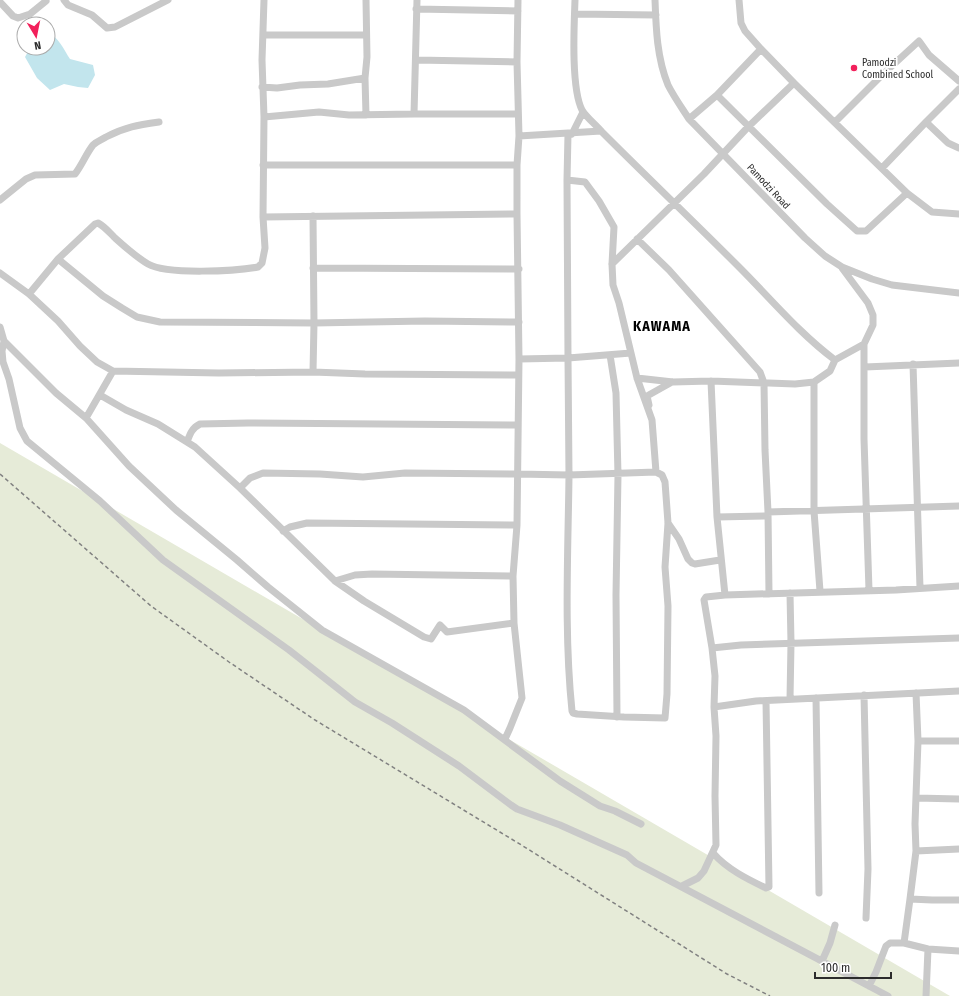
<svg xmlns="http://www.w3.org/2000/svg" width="959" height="996" font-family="'Fira Sans Condensed',sans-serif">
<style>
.green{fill:#e6ebd8}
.water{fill:#c2e5ed}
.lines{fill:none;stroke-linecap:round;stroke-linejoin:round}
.minor{stroke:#c9c9c9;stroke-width:7}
.rail{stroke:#818181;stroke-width:1.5;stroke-dasharray:4 3;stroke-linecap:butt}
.poi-dot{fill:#f2205b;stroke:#fff;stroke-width:1.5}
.labels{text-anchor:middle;stroke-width:4;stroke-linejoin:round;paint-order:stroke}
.poi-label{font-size:10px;fill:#2c2c2c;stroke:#fff;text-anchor:start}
.street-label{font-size:10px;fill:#2c2c2c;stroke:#fff}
.district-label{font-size:14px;font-weight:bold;letter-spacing:1px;fill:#000;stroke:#fff}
</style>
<rect width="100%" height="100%" fill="#fff"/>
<path class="green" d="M0 443 950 996H0Z"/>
<path class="water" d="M48 33C58 36 64 50 70 59L93 65 95 75 88 88 78 87 64 84 50 90 37 78 25 57 30 48H48Z"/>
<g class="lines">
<path class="minor" d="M64 0 68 5 92 15 107 28 115 27 168 0
M264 0 262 60 264 117 263 217 265 248 262 263 258 267C236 271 167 275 148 264 136 257 124 246 114 237 109 232 104 226 98 223L95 224 58 259 103 296 122 308 137 317 160 322 314 323 425 321 519 322
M575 0C574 27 571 88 582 110 586 117 596 125 601 131 647 177 693 221 739 267 771 299 799 333 835 360
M655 0C656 29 657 58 668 85 674 97 682 108 689 119L805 238 825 256 842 267 872 279 892 285 959 293
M739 0 741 23 745 31 761 49 794 83 907 193 932 212 959 214
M0 2 13 16 18 18 30 14 46 1 45 0
M416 9 518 11
M575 14 656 15
M264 35H366
M416 60 517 62
M365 78 366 115
M262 87 277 88 300 85 328 84 365 78 367 57 366 0
M717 95 827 204 857 231H866L907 193
M414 114 417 0
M264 117 319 112 349 115 414 114H518
M689 119 717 95 761 49
M835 122 881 76 919 41 929 55 959 81
M926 122 959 89
M572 134 583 112
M519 136 601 131
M263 165H517
M882 168 926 122 948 143 959 148
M567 180 585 182 599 201 614 227 612 264 613 285 619 303 637 378 652 420 656 472
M0 200 26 179 35 175 75 174C82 165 86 154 93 145 97 141 101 140 106 137 125 127 138 125 159 122
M313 216 314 323 313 372
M263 217 517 214
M637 239 669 270 760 372 764 383 765 450 768 512 769 594
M612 264 704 174 748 127 794 83
M313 268 519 269
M0 273 29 294 58 321 80 346 97 362 113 371 219 373 313 372 365 374 518 375
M29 294 58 259
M0 327 4 341 2 351 3 362 9 379 20 428 27 441 100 501 163 560 289 650 355 702 392 723 459 766 511 805 517 809 560 825 627 855 636 863 888 996
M4 341 56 393 86 418 129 466 176 510 237 560 268 587 322 630 464 710 560 781 600 806 615 811 641 824
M864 344V439L869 590
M610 355 616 393 618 475 616 595 617 717
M519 359 568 358 567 180 568 134
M913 364 920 588
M865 367 959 363
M637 378 673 382 711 381 795 384 814 382 830 371 835 360 864 344 873 325V315L868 303 842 268
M711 381 717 517 725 595 896 590 959 586
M814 382V511L820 591
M100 395 126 410 158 424 195 447 240 488 335 581 364 601 424 637 431 639 440 625 447 632 514 623
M649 405 647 396 672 382
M86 418 113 371
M187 442C190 434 192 428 200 424L248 423 518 425
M240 488 250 478 263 473 320 474 363 477 405 473 518 474 569 475 656 472 662 475 665 482 668 523 665 567 668 606 667 694 665 718 624 717 577 714 573 713 572 711C564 633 568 555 569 476 569 437 568 397 568 358L631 353
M768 512 959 506
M717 517 768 516
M668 523 679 539 688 559 692 563 695 564 720 560
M283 531 290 527 307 523 517 525
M335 581 355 575 372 574 513 576
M790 593 791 643 790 699
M712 648 741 645 959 638
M916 693 918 741 915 824 916 851 910 899 932 900H959
M864 695 868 869 866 918
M816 698 819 893
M714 707 715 676 712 648 704 600 706 597 725 595
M505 739 510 728 522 698 514 623 513 576 517 525 519 359 517 214V165L519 136 517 62 518 0
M918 741H959
M916 798 959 799
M916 851 959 849
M713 853C727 869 747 879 766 888L769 887 766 701
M682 886 698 878 704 871 716 845 715 796 716 736 714 707 756 701 959 691
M910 899 904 943 928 949 959 951
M822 961 830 943 835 925
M869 986 876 972 886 946 890 943H904
M926 996 928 949"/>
<path class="rail" d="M0 474 151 606 229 662 315 720 523 846 727 974 770 996"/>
</g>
<circle class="poi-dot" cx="854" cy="68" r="4"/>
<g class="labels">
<g class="poi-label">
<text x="862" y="66">Pamodzi<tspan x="862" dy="12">Combined School</tspan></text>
</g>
<g class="street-label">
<text transform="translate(769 186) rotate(47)" y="4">Pamodzi Road</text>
</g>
<g class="district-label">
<text x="662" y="331">KAWAMA</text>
</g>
</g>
<g transform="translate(36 36) rotate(170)"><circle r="19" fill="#ffffff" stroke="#ababab"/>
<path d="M0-3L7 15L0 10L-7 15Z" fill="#f2205b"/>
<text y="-6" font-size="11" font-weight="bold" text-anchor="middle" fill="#2c2c2c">N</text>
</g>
<path d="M815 972v6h76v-6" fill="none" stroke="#2c2c2c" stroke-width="2"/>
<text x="821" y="972" font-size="12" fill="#2c2c2c" stroke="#ffffff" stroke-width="3" paint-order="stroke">100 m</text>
</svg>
